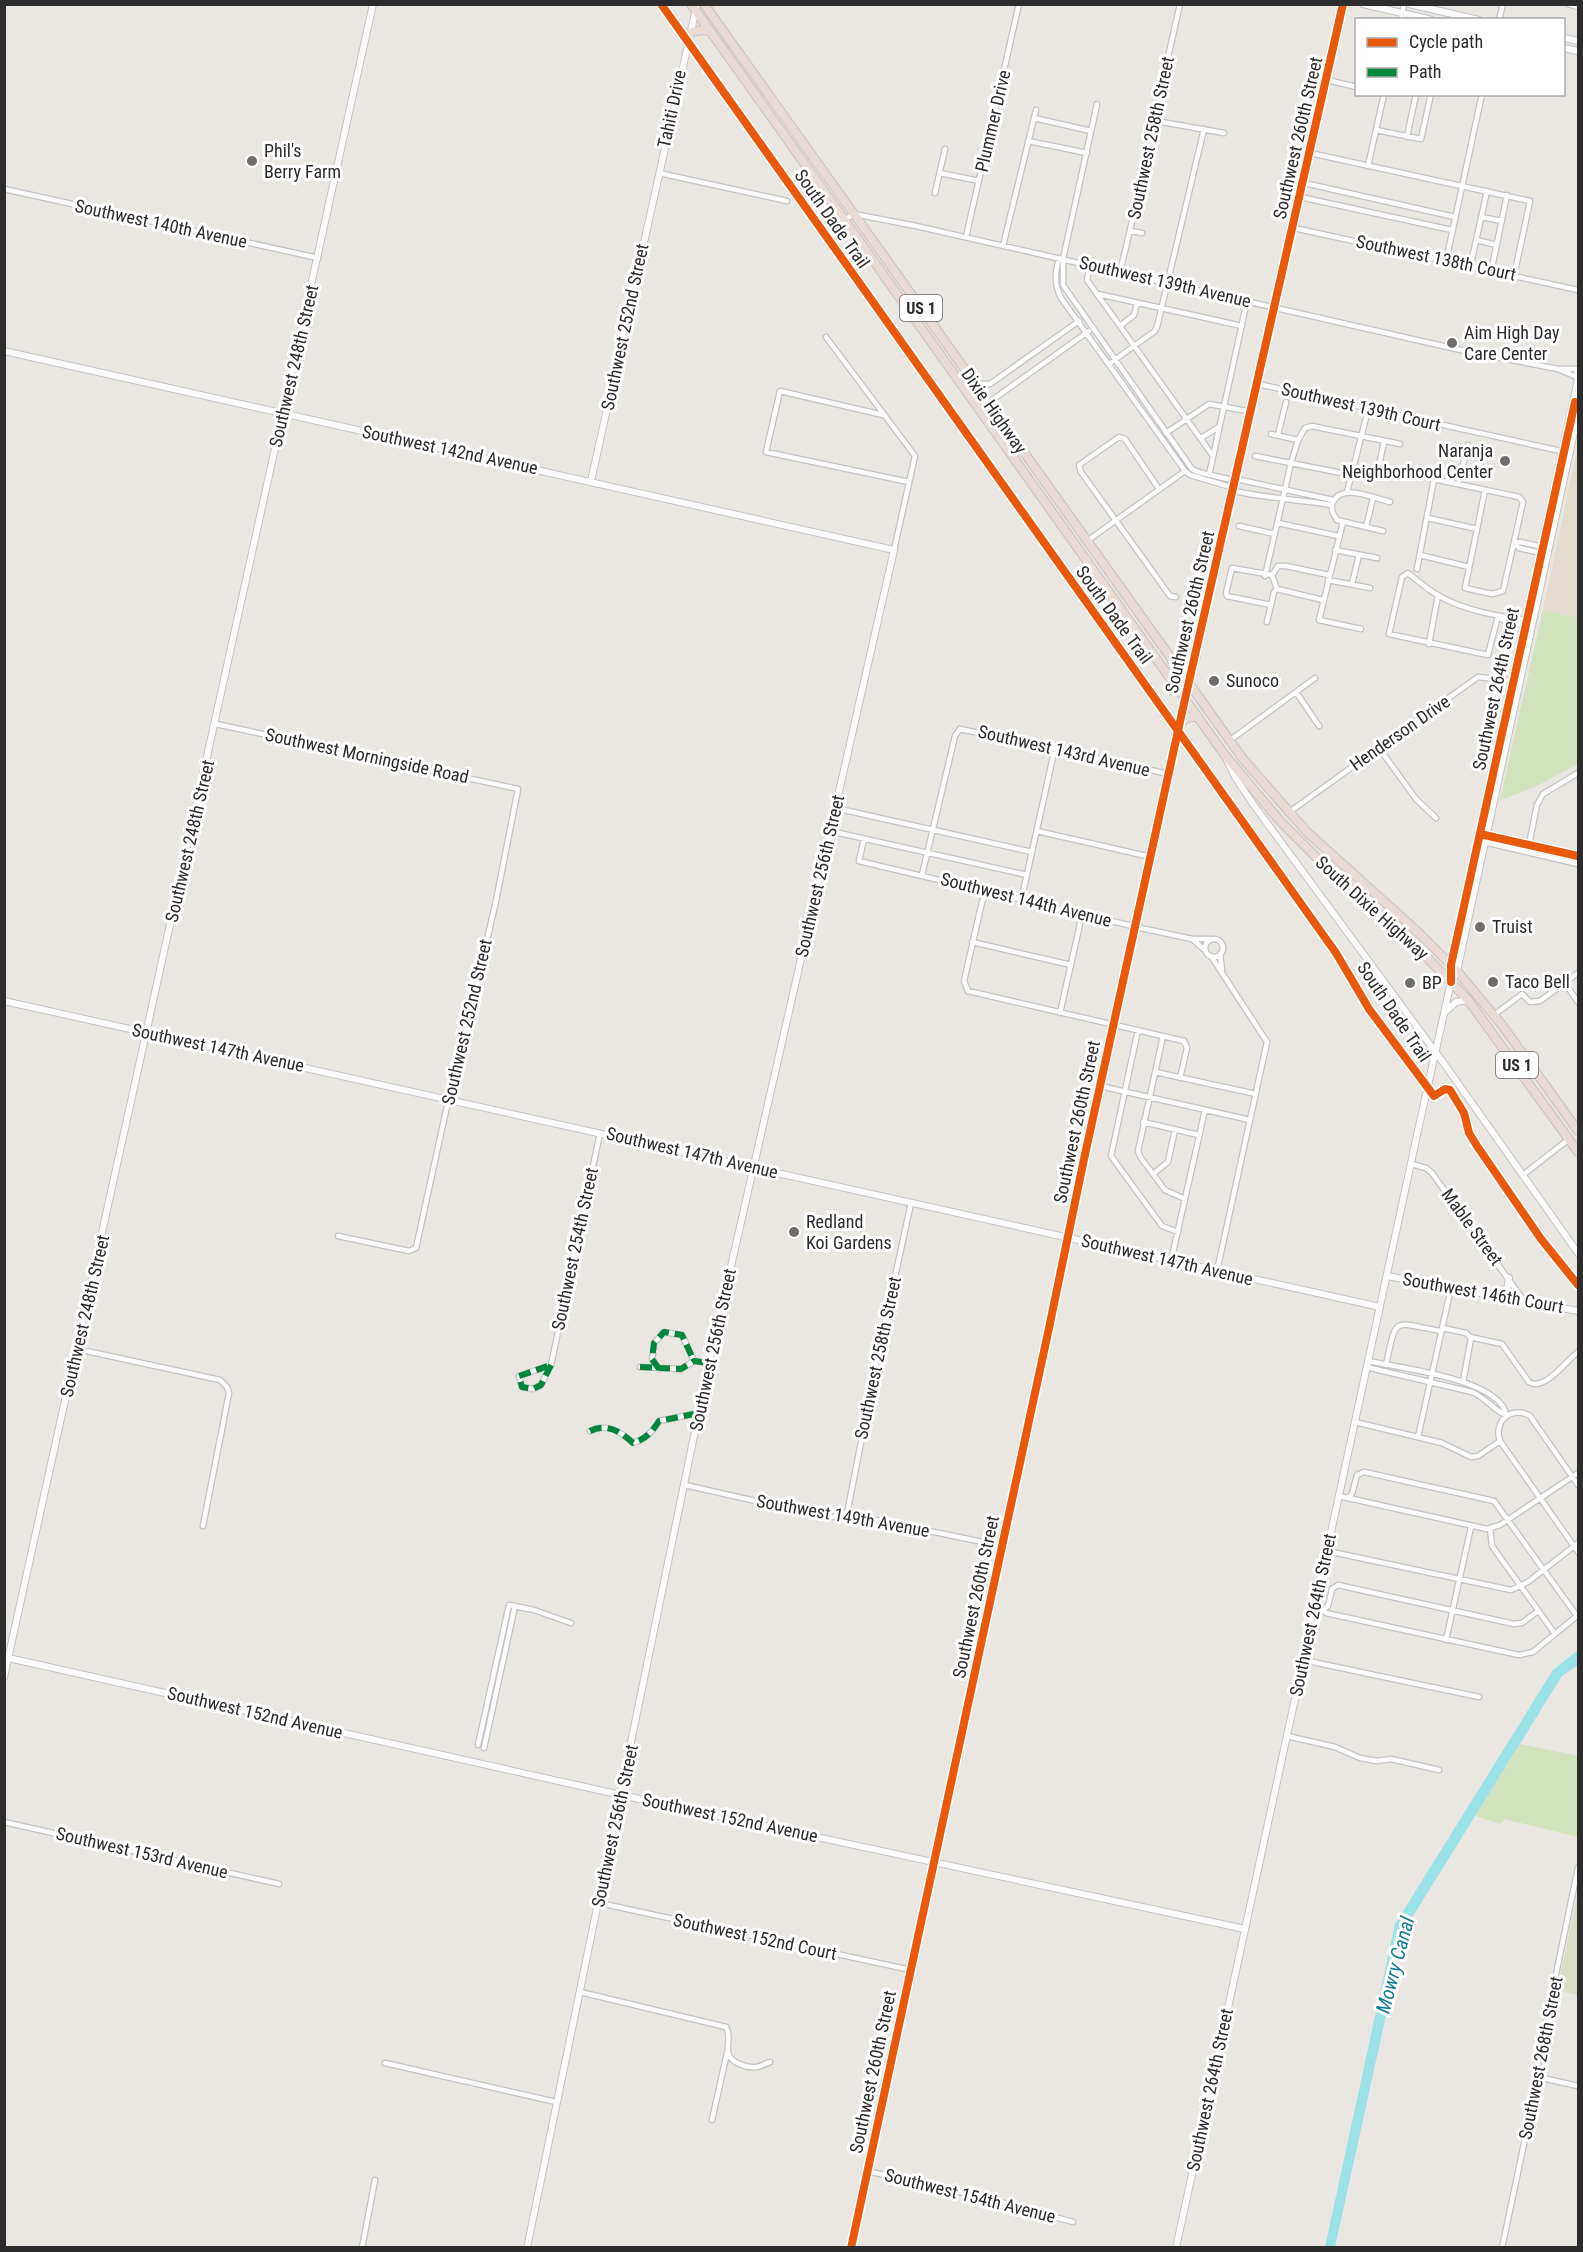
<svg xmlns="http://www.w3.org/2000/svg" width="1583" height="2252" font-family="'Roboto Condensed',sans-serif">
<style>
.education{fill:#e4dbd1}
.green{fill:#d3e3bd}
.cemetery{fill:#daddca}
.water{fill:#9ae2e7}
.lines{fill:none;stroke-linecap:round;stroke-linejoin:round}
.street-casing{stroke:#c4c3c3;stroke-width:7}
.secondary-casing{stroke:#c4c3c3;stroke-width:8}
.highway-casing{stroke:#c6c4c2;stroke-width:10}
.street{stroke:#fcfbfb;stroke-width:4.5}
.secondary{stroke:#fcfbfb;stroke-width:6}
.highway{stroke:#e9dbd5;stroke-width:8}
.quiet{stroke:#00873e;stroke-width:6;stroke-dasharray:12 6;stroke-linecap:butt}
.cycleway-casing{stroke:#fff;stroke-width:11}
.cycleway{stroke:#e8590c;stroke-width:8}
.poi-dot{fill:#6e6d6c;stroke:#fff;stroke-width:2}
.labels{text-anchor:middle;stroke-width:6;stroke-linejoin:round;paint-order:stroke}
.shield{fill:#fff;stroke:#6b6b6b;stroke-width:1.5}
.shield-label{font-size:16px;font-weight:bold;fill:#2c2c2c}
.street-label{font-size:18px;fill:#2c2c2c;stroke:#fff}
.poi-label{font-size:18px;fill:#2c2c2c;stroke:#fff;text-anchor:start}
.water-label{font-size:20px;font-style:italic;fill:#147c91;stroke:#fff}
</style>
<rect width="100%" height="100%" fill="#eae6e2"/>
<path class="education" d="M1576 455H1578V618L1543 610Z"/>
<path class="green" d="M1543 610 1578 618V764L1537 786 1500 800Z
M1520 1744 1578 1756V1837L1504 1819 1501 1824 1475 1816Z"/>
<path class="cemetery" d="M1578 1891V1995L1557 1991Z"/>
<path class="water" d="M1578 1650V1665L1562 1676 1405 1929 1335 2247H1325L1395 1924 1553 1670Z"/>
<g class="lines">
<defs>
<path id="street" d="M1568 4 1578 7
M1401 20 1404 4
M1499 20 1503 4
M1327 80 1356 87
M1097 104 1063 259V285L1192 469 1198 472 1236 481
M1034 118 1091 131
M1156 121 1224 133
M1376 130 1421 139 1431 94
M1407 137 1416 94
M1028 141 1087 153
M1310 153 1530 201 1514 276
M1368 166 1384 94
M659 173 787 201
M940 173 979 181
M1304 183 1455 217
M4 189 318 258
M935 193 945 149
M1300 197 1452 230
M1481 217 1502 221
M844 220 854 214 916 226 1465 351 1558 369 1577 377
M1294 228 1578 290
M1130 231 1142 233
M966 237 1019 4
M1476 240 1497 245
M1003 246 1036 110
M1059 258C1055 273 1054 284 1061 298L1185 471 1190 475 1234 488
M1446 261 1482 94
M1090 265 1087 280 1213 456
M1470 268 1487 191
M1120 272 1156 121 1157 106 1180 4
M1491 272 1507 195
M1098 294 1242 326
M1120 326 1134 315 1137 304
M826 337 915 456 894 550
M1109 364 1155 331 1157 327 1204 129
M1558 369H1578
M976 384H990L1079 321
M1258 384 1570 453
M988 403 1089 331
M883 415 780 391 766 452 909 482
M1166 433 1209 404 1252 412
M1271 434 1298 440
M1278 435 1286 402
M1201 438 1219 427
M1255 456 1352 475
M1209 475 1247 301
M1377 476 1384 441
M1236 479 1333 500
M1458 484 1468 445
M1159 489 1125 439 1119 437 1079 465 1081 472 1170 596 1176 597
M1234 491C1266 498 1299 500 1332 505
M1347 492 1366 418
M1333 502C1342 483 1374 498 1390 502
M1332 505V511L1337 520 1383 531
M1428 518 1477 529
M1343 522 1319 620 1361 629
M1278 523 1338 536
M1239 526 1275 534
M1366 527 1373 498
M1087 541 1185 471
M1514 543 1519 548 1541 553
M1514 543 1520 542 1543 547
M1335 550 1377 558
M1420 555 1469 567
M1417 569 1434 479 1519 497 1523 502 1503 591 1492 594 1465 588 1485 490
M1272 575 1278 566H1286L1329 575
M1265 576 1291 463 1298 440 1305 428 1312 426 1400 444
M1328 580 1370 588
M1352 584 1359 555
M1277 589 1323 600
M1271 605 1227 596 1226 593 1232 568 1272 575
M1498 616 1488 655 1389 634 1402 577 1408 573C1418 581 1428 590 1439 596 1466 611 1497 616 1527 620
M1500 618 1505 621 1526 625
M1267 622 1274 592 1277 589 1272 575
M1429 644 1438 595
M1296 692 1319 726
M216 724 518 789 496 901 452 1091 447 1106 416 1248 409 1251 338 1236
M1229 741 1315 678
M1379 748 1416 799 1436 818
M835 808 1032 852
M1288 813 1478 677 1514 681
M830 831 1027 875
M1037 831 1151 857
M1485 835 1578 856
M864 839 859 861 1145 929 1192 939H1210
M1484 842 1578 864
M1529 844 1537 805 1543 794 1578 773
M922 875 955 736 960 729 1169 774
M989 894 985 896 982 902 964 981 968 991 1184 1041 1187 1048 1180 1078
M1021 901 1055 748
M1205 948a9 9 0 1 1 18 0a9 9 0 1 1-18 0Z
M1192 939 1206 951
M972 942 1071 965
M1220 954 1222 970
M1211 956 1267 1042 1217 1271
M1565 983 1578 1002
M1060 1013 1082 915
M1494 1015 1522 994 1530 1002 1540 1001 1578 973
M1138 1030 1111 1156 1162 1226 1178 1232
M1163 1036 1138 1151 1141 1158 1165 1190 1185 1199
M1155 1072 1256 1094
M1100 1086 1250 1120
M1143 1122 1199 1135
M1411 1164 1426 1168 1432 1173 1524 1301
M1153 1174 1168 1162 1175 1129
M1523 1175 1569 1139
M1171 1261 1205 1110
M1442 1328 1466 1333 1471 1338 1463 1382
M1470 1337 1502 1344 1529 1382C1544 1392 1567 1360 1578 1352
M654 1348V1343L664 1332 682 1335 694 1361
M77 1349 220 1380 227 1387 229 1393 203 1526
M653 1354 652 1359 659 1369
M551 1365 519 1376 522 1387 533 1389 541 1385 551 1365 600 1133
M1386 1365C1397 1314 1392 1323 1441 1331
M640 1367 681 1369 694 1361 709 1363
M1366 1367 1472 1392C1485 1397 1493 1410 1506 1415 1501 1379 1399 1368 1368 1361
M1355 1422 1442 1443 1471 1457 1478 1456 1500 1441
M590 1431C607 1423 620 1431 633 1443 646 1439 652 1432 659 1421L699 1413
M1418 1437 1451 1288
M685 1485 817 1515 832 1517 847 1514 1002 1546
M1578 1485 1530 1416C1512 1405 1493 1421 1500 1441L1578 1552
M1339 1496 1487 1529 1500 1525 1578 1473
M1348 1498 1352 1494 1357 1475 1364 1472 1494 1501 1577 1616
M847 1514 878 1355 911 1203
M1490 1529 1492 1546 1555 1634
M1327 1551 1511 1590 1528 1582 1578 1543
M1314 1608 1323 1610 1326 1613 1519 1655 1533 1652 1578 1615
M1323 1610 1328 1606 1332 1589 1338 1585 1514 1624 1522 1623 1538 1611
M1446 1640 1471 1527
M1303 1660 1479 1697
M1287 1736 1335 1747 1360 1758 1377 1761 1391 1759 1439 1770
M478 1745 509 1605 534 1610 571 1623
M484 1748 515 1606
M4 1822 279 1884
M599 1903 911 1970
M580 1992 726 2027C731 2036 727 2042 728 2051 728 2062 746 2068 756 2067 760 2067 766 2063 770 2062
M385 2063 556 2102
M1538 2077 1578 2086
M712 2120 727 2053
M867 2171 986 2198 1073 2222
M362 2248 375 2180
M1502 2248 1538 2077V2061L1578 1868"/>
<path id="secondary" d="M1363 4 1432 20
M1409 4 1479 20
M1564 38 1578 41
M1564 48 1578 51
M4 351 894 550 709 1363 527 2248
M1578 370 1577 375 1578 379
M591 481 697 4
M1227 760 1235 777 1253 804 1445 1065 1578 1253
M1451 967 1578 379
M4 1001 1380 1307
M1445 1012 1456 1002 1468 1000
M1387 1276 1578 1311
M1499 1297 1507 1289 1509 1278
M4 1657 621 1795 1245 1929
M4 1677 373 4
M851 2248 1049 1328 1084 1159 1185 699 1343 4
M1176 2248 1419 1126 1451 982 1457 971 1578 414"/>
<path id="highway" d="M691 4 1224 754 1280 821 1318 859 1411 941 1468 1000 1578 1152
M704 4 1243 759 1307 832 1419 933 1457 971 1502 1025 1578 1131
M689 33 701 30 710 31
M1172 661 1185 662 1196 656
M1180 723 1189 717H1198"/>
</defs>
<use href="#street" class="street-casing"/>
<use href="#secondary" class="secondary-casing"/>
<use href="#highway" class="highway-casing"/>
<use href="#street" class="street"/>
<use href="#secondary" class="secondary"/>
<use href="#highway" class="highway"/>
<path class="quiet" d="M551 1365 541 1385 533 1389 522 1387 519 1376Z
M640 1367 681 1369 694 1361 709 1363
M659 1369 652 1359 654 1343 664 1332 682 1335 694 1361
M590 1431C607 1423 620 1431 633 1443 646 1439 652 1432 659 1421L699 1413"/>
<defs>
<path id="cycleway" d="M661 4 1336 953 1369 1009 1434 1096 1445 1089 1450 1090 1464 1113 1469 1133 1477 1146 1541 1239 1578 1285
M1480 834 1578 856
M1451 982V965L1575 402
M851 2248 1049 1328 1084 1159 1185 699 1343 4"/>
</defs>
<use href="#cycleway" class="cycleway-casing"/>
<use href="#cycleway" class="cycleway"/>
</g>
<g class="poi-dot">
<circle cx="252" cy="161" r="6"/>
<circle cx="1452" cy="343" r="6"/>
<circle cx="1505" cy="461" r="6"/>
<circle cx="1214" cy="681" r="6"/>
<circle cx="1480" cy="927" r="6"/>
<circle cx="1493" cy="982" r="6"/>
<circle cx="1410" cy="983" r="6"/>
<circle cx="794" cy="1232" r="6"/>
</g>
<g class="labels">
<g class="shield">
<rect x="900" y="295" width="42" height="26" rx="4.5"/>
<rect x="1496" y="1052" width="42" height="26" rx="4.5"/>
</g>
<g class="shield-label">
<text x="921" y="314">US 1</text>
<text x="1517" y="1071">US 1</text>
</g>
<g class="street-label">
<text transform="translate(672 109) rotate(-78)" y="6">Tahiti Drive</text>
<text transform="translate(993 121) rotate(-77)" y="6">Plummer Drive</text>
<text transform="translate(1151 138) rotate(-78)" y="6">Southwest 258th Street</text>
<text transform="translate(1298 138) rotate(-77)" y="6">Southwest 260th Street</text>
<text transform="translate(832 219) rotate(55)" y="6">South Dade Trail</text>
<text transform="translate(161 224) rotate(12)" y="6">Southwest 140th Avenue</text>
<text transform="translate(1436 258) rotate(12)" y="6">Southwest 138th Court</text>
<text transform="translate(1165 282) rotate(13)" y="6">Southwest 139th Avenue</text>
<text transform="translate(625 327) rotate(-78)" y="6">Southwest 252nd Street</text>
<text transform="translate(294 366) rotate(-77)" y="6">Southwest 248th Street</text>
<text transform="translate(1361 407) rotate(13)" y="6">Southwest 139th Court</text>
<text transform="translate(994 411) rotate(55)" y="6">Dixie Highway</text>
<text transform="translate(450 450) rotate(12)" y="6">Southwest 142nd Avenue</text>
<text transform="translate(1190 612) rotate(-77)" y="6">Southwest 260th Street</text>
<text transform="translate(1114 615) rotate(54)" y="6">South Dade Trail</text>
<text transform="translate(1496 689) rotate(-78)" y="6">Southwest 264th Street</text>
<text transform="translate(1400 733) rotate(-35)" y="6">Henderson Drive</text>
<text transform="translate(1064 751) rotate(13)" y="6">Southwest 143rd Avenue</text>
<text transform="translate(367 756) rotate(12)" y="6">Southwest Morningside Road</text>
<text transform="translate(190 841) rotate(-77)" y="6">Southwest 248th Street</text>
<text transform="translate(820 876) rotate(-77)" y="6">Southwest 256th Street</text>
<text transform="translate(1026 900) rotate(14)" y="6">Southwest 144th Avenue</text>
<text transform="translate(1372 908) rotate(42)" y="6">South Dixie Highway</text>
<text transform="translate(1394 1012) rotate(56)" y="6">South Dade Trail</text>
<text transform="translate(467 1022) rotate(-77)" y="6">Southwest 252nd Street</text>
<text transform="translate(218 1048) rotate(12)" y="6">Southwest 147th Avenue</text>
<text transform="translate(1077 1122) rotate(-78)" y="6">Southwest 260th Street</text>
<text transform="translate(692 1153) rotate(13)" y="6">Southwest 147th Avenue</text>
<text transform="translate(1472 1227) rotate(54)" y="6">Mable Street</text>
<text transform="translate(575 1249) rotate(-78)" y="6">Southwest 254th Street</text>
<text transform="translate(1167 1260) rotate(13)" y="6">Southwest 147th Avenue</text>
<text transform="translate(1483 1293) rotate(10)" y="6">Southwest 146th Court</text>
<text transform="translate(85 1316) rotate(-77)" y="6">Southwest 248th Street</text>
<text transform="translate(713 1350) rotate(-78)" y="6">Southwest 256th Street</text>
<text transform="translate(878 1358) rotate(-78)" y="6">Southwest 258th Street</text>
<text transform="translate(843 1516) rotate(10)" y="6">Southwest 149th Avenue</text>
<text transform="translate(976 1597) rotate(-78)" y="6">Southwest 260th Street</text>
<text transform="translate(1313 1615) rotate(-78)" y="6">Southwest 264th Street</text>
<text transform="translate(255 1713) rotate(13)" y="6">Southwest 152nd Avenue</text>
<text transform="translate(730 1818) rotate(12)" y="6">Southwest 152nd Avenue</text>
<text transform="translate(615 1826) rotate(-78)" y="6">Southwest 256th Street</text>
<text transform="translate(142 1853) rotate(13)" y="6">Southwest 153rd Avenue</text>
<text transform="translate(755 1937) rotate(12)" y="6">Southwest 152nd Court</text>
<text transform="translate(1541 2058) rotate(-79)" y="6">Southwest 268th Street</text>
<text transform="translate(873 2072) rotate(-78)" y="6">Southwest 260th Street</text>
<text transform="translate(1210 2090) rotate(-78)" y="6">Southwest 264th Street</text>
<text transform="translate(970 2196) rotate(14)" y="6">Southwest 154th Avenue</text>
</g>
<g class="poi-label">
<text x="264" y="157">Phil's<tspan x="264" dy="21">Berry Farm</tspan></text>
<text x="1464" y="339">Aim High Day<tspan x="1464" dy="21">Care Center</tspan></text>
<text x="1493" y="457" text-anchor="end">Naranja<tspan x="1493" dy="21">Neighborhood Center</tspan></text>
<text x="1226" y="687">Sunoco</text>
<text x="1492" y="933">Truist</text>
<text x="1505" y="988">Taco Bell</text>
<text x="1422" y="989">BP</text>
<text x="806" y="1228">Redland<tspan x="806" dy="21">Koi Gardens</tspan></text>
</g>
<g class="water-label">
<text transform="translate(1395 1965) rotate(-75)" y="7">Mowry Canal</text>
</g>
</g>
<rect width="1583" height="2252" fill="none" stroke="#2c2c2c" stroke-width="12"/>
<rect x="1355" y="18" width="210" height="78" fill="#ffffff" stroke="#ababab" stroke-width="1.5"/>
<rect x="1367" y="38" width="30" height="9" fill="#e8590c" stroke="#ababab" stroke-width="1.5"/>
<text x="1409" y="48" font-size="18" fill="#2c2c2c">Cycle path</text>
<rect x="1367" y="68" width="30" height="9" fill="#00873e" stroke="#ababab" stroke-width="1.5"/>
<text x="1409" y="78" font-size="18" fill="#2c2c2c">Path</text>
</svg>
